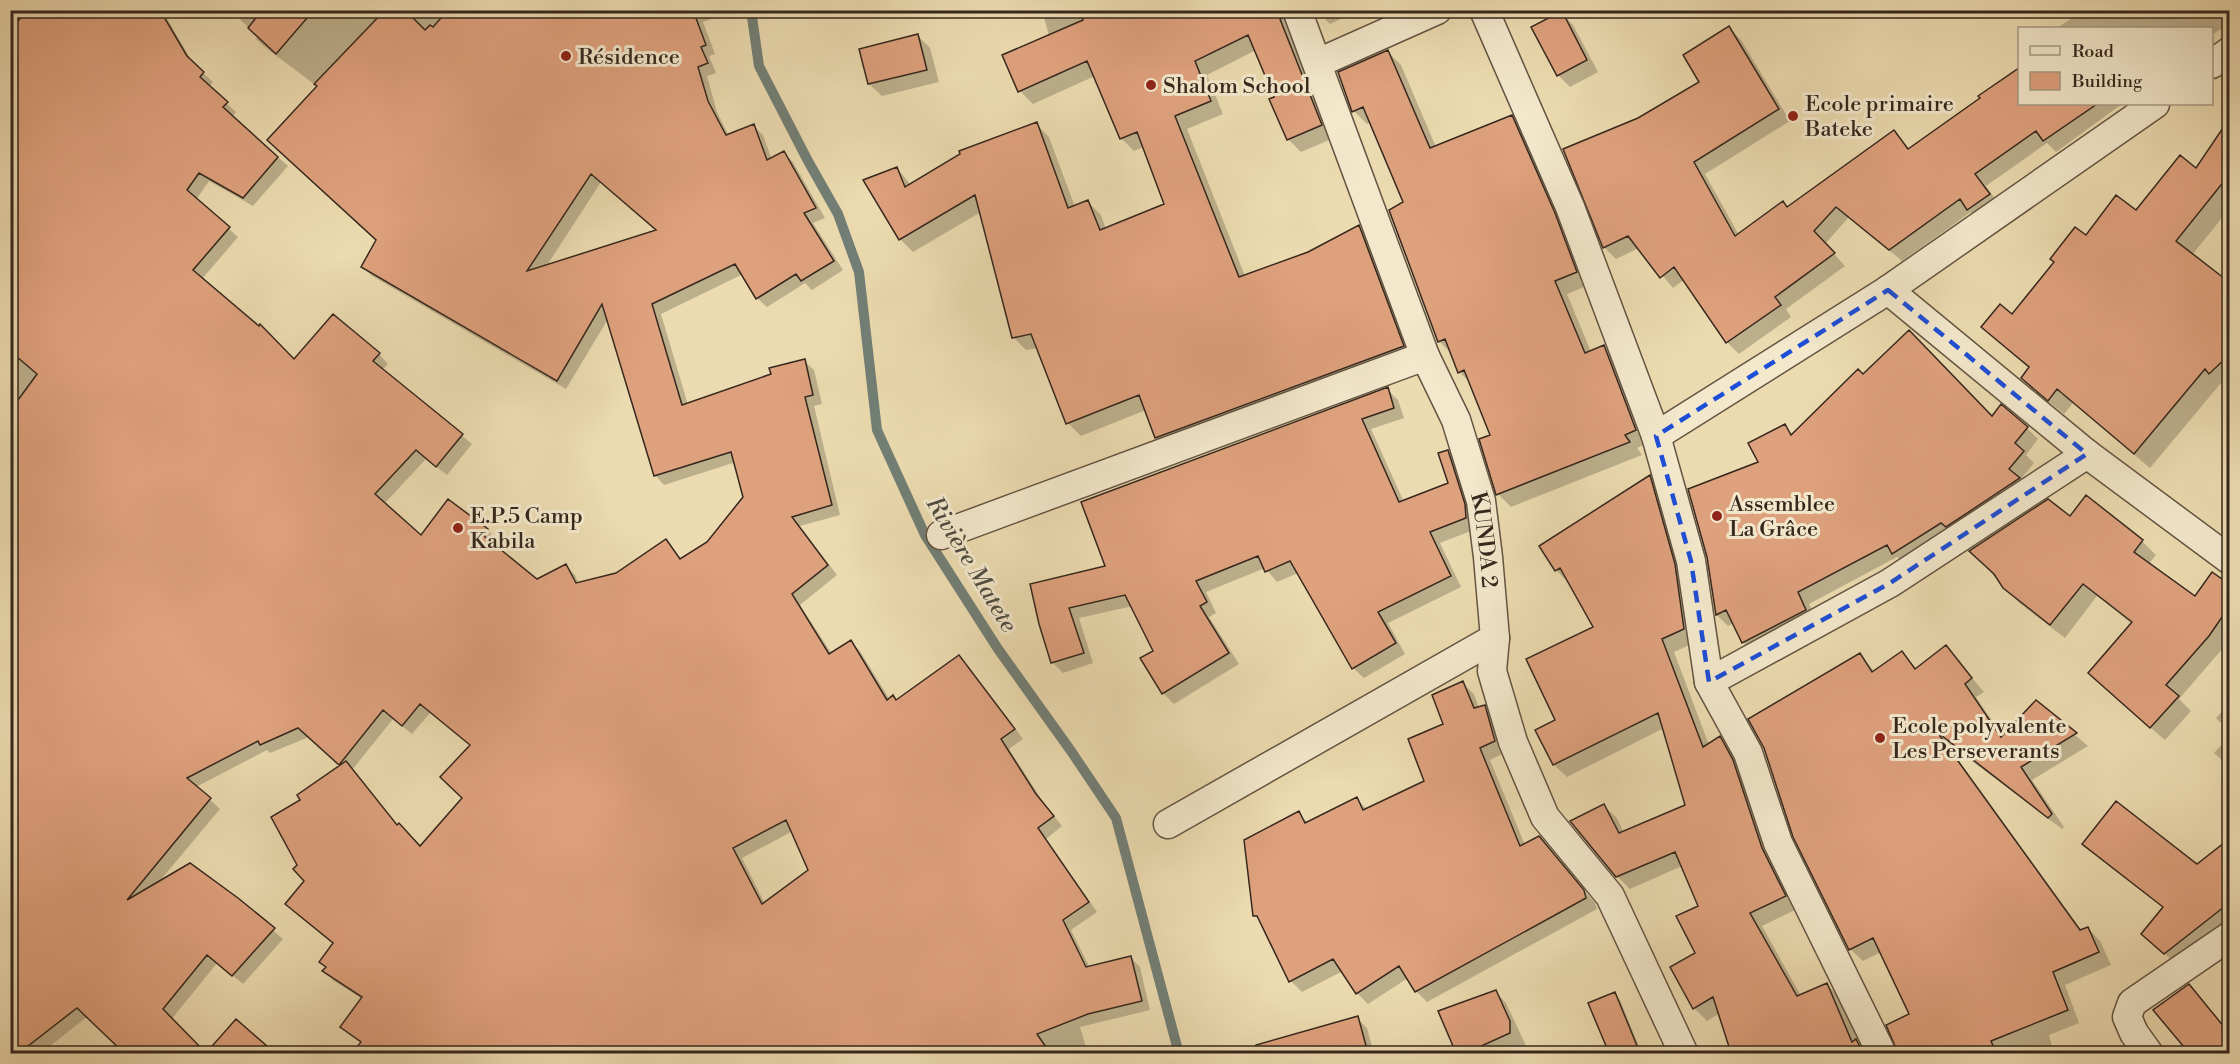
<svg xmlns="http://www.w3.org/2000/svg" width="2240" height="1064" font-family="'Libre Bodoni',serif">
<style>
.shadow{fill:#0003;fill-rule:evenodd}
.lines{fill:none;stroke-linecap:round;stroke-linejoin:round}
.stream{stroke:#727f76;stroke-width:10}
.building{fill:#dea17d;stroke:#35271d;stroke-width:1.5;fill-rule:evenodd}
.minor-casing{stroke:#635442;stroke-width:31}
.minor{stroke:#f3e8cc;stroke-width:28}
.marked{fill:none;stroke:#1d4ed8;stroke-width:4.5;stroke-dasharray:12 8;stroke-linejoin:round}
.poi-dot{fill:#8f2418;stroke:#f3e8cc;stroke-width:2}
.labels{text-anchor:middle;stroke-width:6;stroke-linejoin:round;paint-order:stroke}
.poi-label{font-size:22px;fill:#35271d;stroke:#f3e8cc;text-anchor:start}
.street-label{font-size:22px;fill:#35271d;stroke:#f3e8cc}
.water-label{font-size:24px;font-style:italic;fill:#4e4c42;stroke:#f3e8cc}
</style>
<rect width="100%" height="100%" fill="#ecdbb0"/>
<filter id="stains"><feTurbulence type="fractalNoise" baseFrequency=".00333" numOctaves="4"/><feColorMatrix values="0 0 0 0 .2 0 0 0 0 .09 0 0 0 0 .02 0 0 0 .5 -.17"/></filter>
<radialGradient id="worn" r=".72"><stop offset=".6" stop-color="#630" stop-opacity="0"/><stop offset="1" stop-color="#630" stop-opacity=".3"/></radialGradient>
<path class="shadow" d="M10 10H162L194 65 213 82 209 87 236 112 232 117 288 166 253 206 209 181 196 200 238 237 202 279 294 361 379 354 388 364 382 370 472 444 447 475 426 459 384 504 421 538 449 501 487 530 497 540 493 545 537 581 565 565 575 575 579 584 617 574 666 541 682 560 708 543 745 497 736 462 664 485 655 475 608 319 566 389 372 276 363 267 378 241 318 87 266 48 256 39 258 36 230 10H727L728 13 703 22 715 54 709 56 716 73 707 76 717 112 729 136 753 126 763 135 772 160 784 153 793 162 825 218 813 223 843 270 812 290 805 283 767 307 757 298 743 274 661 314 688 405 772 375 804 361 814 370 822 404 814 406 840 515 800 526 837 575 800 605 832 654 850 642 860 651 890 700 897 701 959 657 968 666 1023 739 1009 749 1045 805 1062 826 1046 839 1097 912 1071 930 1090 968 1131 958 1140 967 1150 1010 1080 1027 1088 1054H364L358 1048 362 1043 342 1027 362 999 334 981 324 971 334 944 299 865 302 800 341 766 309 737 270 753 267 750 196 787 220 809 158 883 237 899 283 939 243 984 217 963 171 1020 205 1054H126L88 1016 40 1054H10ZM601 182 658 231 546 267ZM430 713 471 746 463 798 420 848 398 826 352 770 393 719 412 734ZM793 831 810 870 765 904 742 858Z
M1042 10H1300L1334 138 1301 152 1288 139 1276 98 1256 50 1207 75 1223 114 1187 129 1245 276 1308 254 1359 227 1372 240 1416 359 1169 451 1156 438 1146 410 1081 436 1068 423 1038 348 1026 350 1013 337 981 212 913 252 900 239 897 168 911 185 1036 124 1049 137 1075 207 1088 202 1101 215 1106 229 1166 205 1144 147 1134 151 1121 138 1095 76 1033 104 1020 91 1049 36Z
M1316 10H1359L1330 24Z
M2084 10H2230V23L2212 35V28H2057Z
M1561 13 1573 25 1598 72 1570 87 1558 75Z
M1729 28 1741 40 1790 121 1705 174 1739 235 1788 208 1894 132 1910 150 1982 98 1980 96 2020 70V104H2122L2056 152 2047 143 1986 186 2001 207 1980 221 1971 212 1902 261 1849 217 1825 244 1845 266 1786 309 1791 317 1739 354 1727 342 1685 279 1673 288 1639 248 1616 259 1604 247 1638 120 1701 82Z
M918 36 930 48 939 82 882 96 869 84 861 50Z
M1388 52 1401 65 1436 147 1511 117 1524 130 1589 285 1567 294 1591 352 1604 347 1617 360 1648 443 1637 448 1642 455 1511 507 1498 494 1491 436 1472 384 1459 372 1453 355 1439 341 1405 203 1371 122 1367 124 1354 111Z
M2227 125 2230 127V208L2192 255 2221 277 2230 266V384L2225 388 2221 383 2150 468 2073 403 2064 414 2038 393 2023 378 2030 369 1983 327 2012 317 2086 237 2136 212 2197 170Z
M1863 377 2027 428 2038 439 2026 455 2034 463 2020 480 2030 490 1905 564 1897 557 1809 604 1817 621 1755 654 1743 642 1734 623 1728 626 1717 615 1708 556 1760 463 1784 426 1793 435Z
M1387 389 1398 400 1404 418 1371 429 1404 502 1450 484 1448 452 1458 462 1476 529 1440 543 1461 587 1388 623 1405 654 1364 678 1353 668 1298 573 1277 582 1265 568 1206 592 1216 613 1209 617 1239 664 1174 704 1163 693 1155 651 1133 606 1079 618 1093 663 1063 673 1052 662 1040 624 1107 567Z
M1650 477 1662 490 1696 642 1674 652 1709 745 1720 738 1732 751 1797 909 1762 926 1801 996 1827 985 1840 997 1859 1044 1868 1054H1733L1720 1013 1707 1021 1694 1008 1700 906 1682 866 1630 889 1617 876 1604 806 1617 818 1624 833 1687 806 1664 728 1567 777 1554 765 1537 731 1557 721 1595 628 1569 583 1556 570Z
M2087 497 2142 541 2156 555 2148 565 2195 598 2212 574 2230 586V640L2179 699 2191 711 2165 740 2103 687 2132 624 2097 596 2065 638 2018 602 1971 551 2070 518Z
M1946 647 1984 692 1976 697 2003 737 2036 702 2088 746 2032 780 2064 827 2062 829 1945 741 2082 931 2088 928 2100 941 2111 965 2065 985 2079 1023 2049 1035 2054 1054H1900L1898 1047 1911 1014 1881 952 1863 961 1850 949 1860 655 1875 672 1902 653 1917 669Z
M1462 683 1474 694 1479 708 1484 707 1496 718 1506 752 1490 760 1525 845 1539 838 1595 903 1597 909 1427 1002 1416 991 1408 978 1368 1004 1357 993 1343 971 1302 992 1291 981 1263 924 1254 915 1298 813 1308 823 1356 799 1367 809 1426 781 1445 725Z
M2230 703V732L2216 718Z
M2230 736V767L2214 753Z
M2084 844 2197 866 2223 846 2230 852V923L2176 964 2143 934 2164 908 2096 855Z
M2189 986 2230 1033V1054H2191L2155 1010Z
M1496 992 1506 1003 1530 1054H1458L1440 1012Z
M1614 994 1620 1000 1642 1054H1611L1590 1004Z
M1357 1018 1367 1028 1374 1054H1302L1297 1035Z
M237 1021 272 1054H207Z"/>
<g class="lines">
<path class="stream" d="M751 10 759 66 808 161 838 214 859 272 877 430 925 535 998 649 1071 751 1116 818 1179 1054"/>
</g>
<path class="building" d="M27 10H160L187 56 204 72 200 77 228 102 223 107 278 157 243 198 199 173 187 190 230 227 193 270 259 326 260 324 294 359 333 314 380 353 373 361 463 434 436 467 416 450 375 494 421 535 448 499 488 529 484 536 537 579 566 564 576 583 616 573 666 539 680 559 707 542 743 497 731 452 654 476 602 304 557 381 361 267 376 240 267 140 317 86 314 84 385 10H405L425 30 430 25 433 27 448 10H693L706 45 701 47 708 63 698 67 708 101 726 135 754 124 767 160 784 151 816 208 804 213 834 261 801 281 796 274 756 299 735 264 652 304 682 405 771 374 769 368 805 359 813 395 805 397 832 505 792 517 828 565 792 594 829 654 851 640 887 700 893 695 896 700 959 655 1015 729 1001 739 1036 794 1054 816 1038 828 1089 902 1063 920 1086 967 1131 956 1142 1001 1088 1014 1037 1034 1050 1053H352L361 1042 340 1027 362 997 322 971 326 967 319 962 333 943 285 904 304 881 293 869 297 865 271 817 300 800 297 795 346 761 397 825 399 823 420 846 462 798 440 777 470 745 420 704 402 726 383 710 339 765 298 728 260 745 258 741 187 778 211 798 127 900 190 863 238 898 275 928 232 976 207 955 163 1009 206 1053 236 1019 275 1053H124L77 1008 19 1053H10V411L37 374 10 351V31ZM591 174 656 230 527 271ZM786 820 808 870 762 904 733 848Z
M262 10H314L276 54 248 28Z
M1079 10H1281L1282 18 1280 19 1322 125 1287 140 1269 99 1274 97 1248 35 1195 61 1211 101 1175 116 1239 277 1308 252 1359 225 1404 346 1155 438 1139 395 1066 424 1031 334 1012 338 975 195 899 240 863 180 897 167 905 187 960 154 959 151 1037 122 1068 208 1088 200 1100 230 1164 204 1137 132 1120 139 1087 61 1018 92 1002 55 1083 20Z
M1562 11 1587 60 1557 76 1531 27Z
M1729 26 1779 109 1694 162 1735 236 1783 201 1787 207 1894 130 1908 149 1980 98 1978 96 2019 68V104H2097L2043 141 2036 131 1975 174 1990 194 1967 210 1960 199 1889 250 1836 207 1814 231 1835 253 1775 297 1781 305 1726 343 1674 267 1660 278 1628 236 1603 248 1563 149 1638 118 1699 82 1683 55Z
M918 34 927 70 868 84 859 49Z
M1388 50 1430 148 1512 115 1555 213 1577 272 1555 281 1585 353 1604 345 1636 430 1625 435 1630 442 1496 495 1479 439 1490 435 1464 370 1458 373 1445 339 1438 342 1389 210 1403 202 1363 107 1352 112 1338 72Z
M2229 119V175L2176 241 2229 282V355L2209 374 2205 369 2134 454 2057 389 2048 401 2021 378 2029 367 1981 327 2000 304 2012 314 2054 262 2050 259 2075 227 2086 235 2116 195 2136 210 2180 155 2196 168Z
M1909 330 1992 416 2001 404 2028 427 2015 443 2024 451 2009 469 2020 478 1946 527 1941 523 1892 554 1887 545 1798 592 1806 610 1742 643 1726 610 1716 615 1707 557 1688 489 1758 462 1748 443 1785 424 1791 435 1858 369 1863 374Z
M1388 387 1394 408 1362 419 1399 502 1448 483 1438 453 1448 450 1465 504 1466 518 1430 532 1451 576 1378 612 1396 643 1352 669 1290 561 1265 572 1258 556 1196 581 1207 602 1200 606 1229 653 1162 694 1140 658 1153 651 1125 595 1069 608 1084 653 1051 663 1039 624 1030 584 1105 566 1081 502Z
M1650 475 1675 564 1684 629 1662 639 1703 747 1720 736 1733 760 1762 848 1786 896 1750 913 1797 996 1827 983 1852 1042 1856 1039 1863 1053H1731L1713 997 1693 1009 1670 967 1695 953 1676 916 1698 906 1675 852 1616 877 1570 821 1604 804 1619 833 1685 805 1658 713 1553 765 1535 730 1555 720 1526 659 1593 627 1560 568 1555 571 1539 546Z
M2086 495 2143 540 2134 552 2195 596 2212 572 2229 584V607L2209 636 2166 685 2179 696 2150 728 2088 673 2132 622 2083 584 2050 625 2003 588 1994 574 1969 551 2048 499 2070 516Z
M1946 645 1972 678 1965 684 2001 737 2036 700 2077 733 2021 767 2052 814 2048 818 1937 732 2080 930 2088 927 2099 952 2053 972 2068 1010 1991 1041 1996 1053H1898L1886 1025 1909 1014 1873 938 1849 950 1793 837 1764 748 1748 719 1860 653 1872 672 1902 651 1915 669Z
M1463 681 1474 708 1485 705 1495 741 1480 748 1520 846 1539 836 1584 890 1586 898 1415 992 1399 966 1356 994 1333 959 1289 982 1257 916H1253L1244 840 1299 811 1305 823 1357 797 1363 810 1424 781 1408 739 1443 724 1432 695Z
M2116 801 2197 864 2229 839V903L2164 954 2141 934 2163 907 2082 844Z
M2189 984 2229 1033V1053H2189L2153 1010Z
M1496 990 1510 1021V1033L1466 1053H1456L1438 1011Z
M1615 992 1640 1053H1609L1588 1003Z
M1358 1016 1368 1053H1257L1256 1045Z"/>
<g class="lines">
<defs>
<g id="minor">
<path id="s1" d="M1297 10 1425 356 1456 420 1481 501 1488 557 1495 638 1492 671 1513 742 1545 817 1610 896 1684 1054"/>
<path d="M1484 10 1570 207 1656 436 1691 561 1709 682 1748 753 1778 843 1882 1054"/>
<path d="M1318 63 1437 10"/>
<path d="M2212 64 2230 51"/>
<path d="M1888 290 2087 454 2230 560"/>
<path d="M1656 436 1888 290 2155 104"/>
<path d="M941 535 1425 356"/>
<path d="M1709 682 1890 583 2087 454"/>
<path d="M1168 824 1495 638"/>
<path d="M2149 1054 2134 1033 2127 1017 2132 1003 2230 936"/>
</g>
</defs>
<use href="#minor" class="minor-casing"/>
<use href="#minor" class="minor"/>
</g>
<path class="marked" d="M1888 290 2087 454 1890 583 1709 682 1691 561 1656 436Z"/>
<g class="poi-dot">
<circle cx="566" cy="56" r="6"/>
<circle cx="1151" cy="85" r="6"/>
<circle cx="1793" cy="116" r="6"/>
<circle cx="1717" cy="516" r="6"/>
<circle cx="458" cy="528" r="6"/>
<circle cx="1880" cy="738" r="6"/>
</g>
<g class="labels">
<g class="poi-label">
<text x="578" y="64">Résidence</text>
<text x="1163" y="93">Shalom School</text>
<text x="1805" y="111">Ecole primaire<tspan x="1805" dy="25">Bateke</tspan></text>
<text x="1729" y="511">Assemblee<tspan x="1729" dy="25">La Grâce</tspan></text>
<text x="470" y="523">E.P.5 Camp<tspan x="470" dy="25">Kabila</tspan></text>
<text x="1892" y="733">Ecole polyvalente<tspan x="1892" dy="25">Les Perseverants</tspan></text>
</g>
<g class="street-label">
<text dy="8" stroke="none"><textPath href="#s1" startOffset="564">KUNDA 2</textPath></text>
</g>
<g class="water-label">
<text transform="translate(972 564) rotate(59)" y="8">Rivière Matete</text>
</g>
</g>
<rect width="2240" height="1064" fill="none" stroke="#ecdbb0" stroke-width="36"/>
<rect x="12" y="12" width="2216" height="1040" fill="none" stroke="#35271d" stroke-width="3"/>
<rect x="18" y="18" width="2204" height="1028" fill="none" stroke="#35271d" stroke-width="1.5"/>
<rect x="2018" y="27" width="195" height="78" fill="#f3e8cc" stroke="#a79b86" stroke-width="1.5"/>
<rect x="2030" y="46" width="30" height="9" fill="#f3e8cc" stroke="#a79b86" stroke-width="1.5"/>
<text x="2072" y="57" font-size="18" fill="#35271d">Road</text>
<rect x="2030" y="72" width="30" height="18" fill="#dea17d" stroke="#a79b86" stroke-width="1.5"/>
<text x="2072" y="87" font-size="18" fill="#35271d">Building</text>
<rect width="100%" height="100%" filter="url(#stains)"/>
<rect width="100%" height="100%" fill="url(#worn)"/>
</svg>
